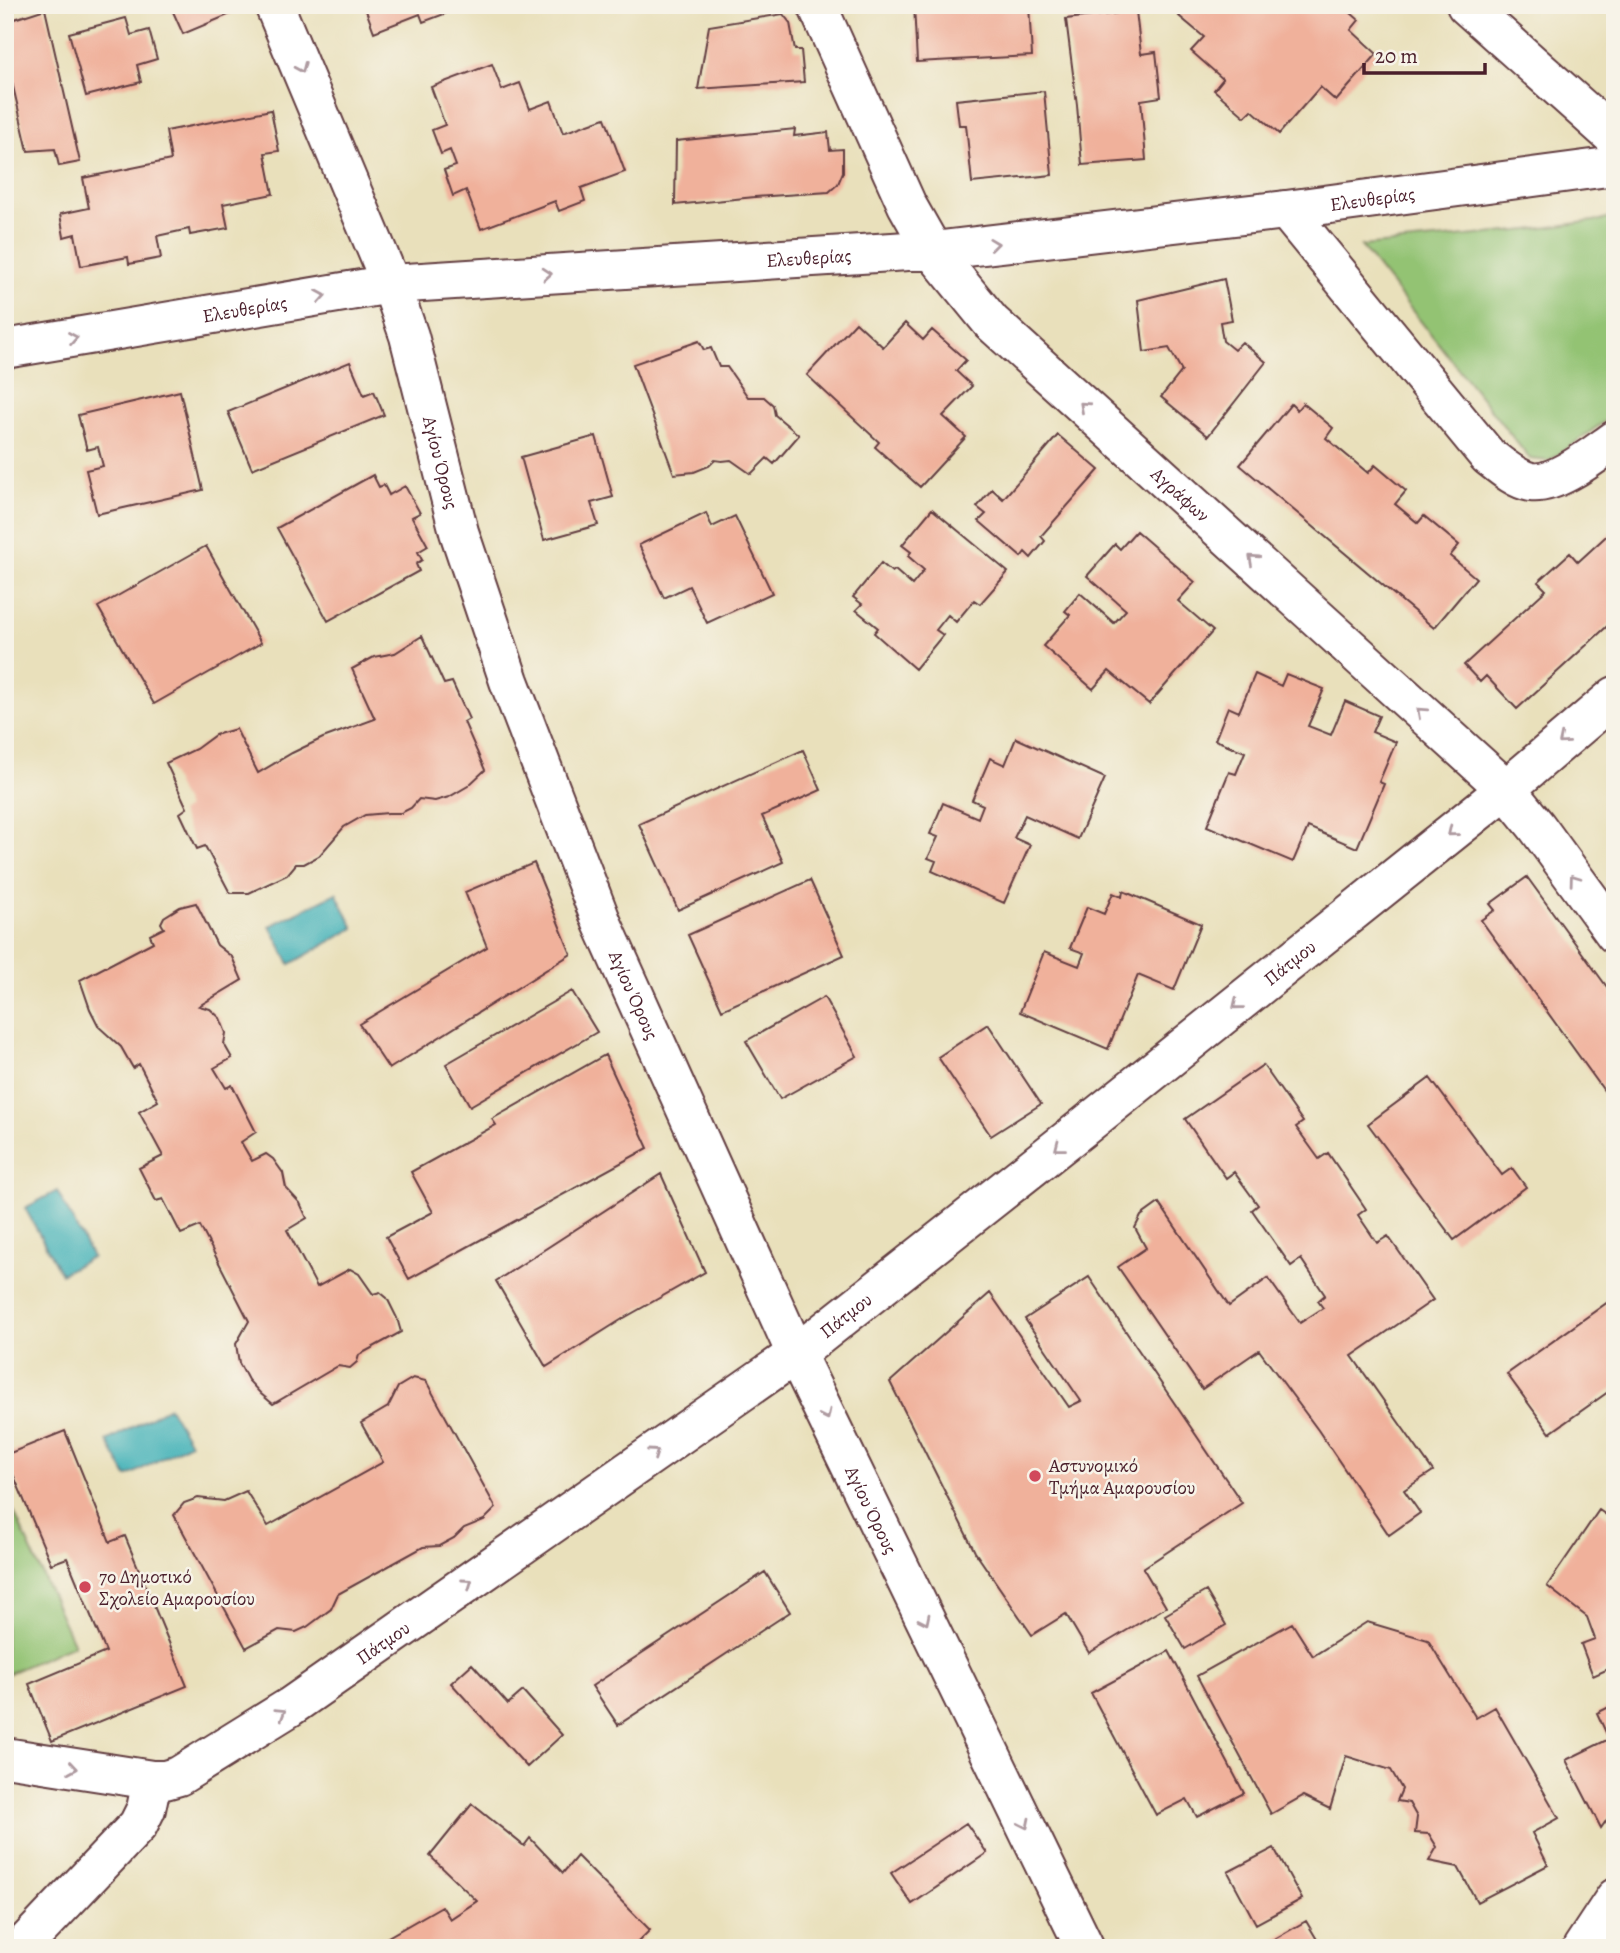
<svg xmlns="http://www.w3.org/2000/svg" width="1620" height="1953" font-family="Alegreya,serif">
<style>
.green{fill:#93c373;stroke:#6e714f;stroke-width:2}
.water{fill:#40b1b7;stroke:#456871;stroke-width:2}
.building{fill:#f0b19b}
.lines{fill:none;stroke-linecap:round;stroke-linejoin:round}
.minor-casing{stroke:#623c41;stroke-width:42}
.minor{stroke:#fff;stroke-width:38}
.oneway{stroke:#ae9aa0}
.poi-dot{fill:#d1495b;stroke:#f7f3e8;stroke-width:2.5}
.labels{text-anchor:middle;stroke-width:5;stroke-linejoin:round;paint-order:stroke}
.street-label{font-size:19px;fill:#4a1f2b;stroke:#f7f3e8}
.poi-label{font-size:19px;fill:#4a1f2b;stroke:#f7f3e8;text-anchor:start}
</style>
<rect width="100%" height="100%" fill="#f7f3e8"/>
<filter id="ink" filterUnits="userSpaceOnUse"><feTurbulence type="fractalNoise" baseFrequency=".0143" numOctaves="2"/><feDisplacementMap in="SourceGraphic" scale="14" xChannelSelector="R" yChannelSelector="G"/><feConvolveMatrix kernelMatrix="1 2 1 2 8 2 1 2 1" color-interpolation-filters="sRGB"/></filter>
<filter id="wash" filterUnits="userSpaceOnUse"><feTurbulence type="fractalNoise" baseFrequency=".00686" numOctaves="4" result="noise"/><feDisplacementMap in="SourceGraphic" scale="28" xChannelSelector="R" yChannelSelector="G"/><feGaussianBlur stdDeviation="1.57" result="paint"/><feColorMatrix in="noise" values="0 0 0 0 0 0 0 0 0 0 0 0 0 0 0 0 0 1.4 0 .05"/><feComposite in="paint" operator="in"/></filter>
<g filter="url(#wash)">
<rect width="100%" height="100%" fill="#e9e0bb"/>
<path class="green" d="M1615 218V414L1549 461 1530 459 1361 246 1529 230Z
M13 1510 74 1645 5 1675V1514Z"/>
<path class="water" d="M336 893 354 928 290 964 270 926Z
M57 1191 92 1257 61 1274 25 1208Z
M169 1407 190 1443 127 1477 107 1441Z"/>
<g id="blocks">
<path class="building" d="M170 5H230L233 13 183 34Z
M364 5H444L447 13 423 22 420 14 374 32Z
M914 5H1029L1032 56 917 62Z
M1188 5H1342L1359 20 1351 30 1377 54 1336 101 1320 87 1279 134 1252 110 1245 117 1214 90 1223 79 1191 51 1204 37 1179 16Z
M45 9 80 162 59 166 55 149 28 151 5 52V22Z
M1136 11 1141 54 1156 52 1161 97 1141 100 1146 160 1082 165 1077 105 1066 19Z
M783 14 790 23 795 50H801L804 82 698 89 709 26Z
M126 18 131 35 149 30 157 59 137 65 141 82 86 96 69 33Z
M492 64 502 90 520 83 530 109 551 101 563 133 605 118 625 172 581 188 585 201 559 211 555 201 481 229 466 190 453 196 444 170 456 166 450 150 441 154 432 130 445 125 431 87Z
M1044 91 1052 175 972 183 966 125H959L956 100Z
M271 110 279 151 265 153 273 194 223 204 228 228 190 235 189 229 157 236 161 258 129 264 128 257 81 266 75 234 64 237 60 214 89 208 83 178 171 160 166 131Z
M795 129 794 136 828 132 830 150 843 149V172L838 184 829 192 755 197 675 205 676 141Z
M1224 279 1232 320 1220 322 1223 341 1234 350 1242 342 1266 362 1208 436 1161 397 1182 371 1169 348 1144 352 1138 300Z
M856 322 883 347 905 323 923 340 932 330 966 360 956 371 972 386 943 416 966 437 920 487 875 447 879 442 807 375Z
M699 341 704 350 711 348 719 367H727L748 397H764L773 405 775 415 799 435 774 464 767 458 751 474 731 460 722 461 715 460 709 466 694 472 674 474 633 364Z
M350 362 364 395 374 391 384 415 252 469 228 412Z
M180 391 203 490 97 514 86 470 103 466 98 447 87 450 78 415Z
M1303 403 1333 428 1326 438 1368 473 1375 465 1406 491 1395 504 1418 523 1424 516 1459 545 1450 556 1476 578 1434 628 1240 465 1291 404 1297 410Z
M1058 435 1099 470 1041 536 1045 541 1031 558 1025 552 1021 557 979 521 986 514 977 507 992 489 1003 499Z
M596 436 613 497 591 503 598 525 544 540 521 457Z
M373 475 379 487 384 485 389 495 405 486 420 513 412 517 428 546 418 552 422 560 416 564 419 571 328 621 277 528Z
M932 509 1008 572 980 604 974 600 956 622 948 615 936 630 943 635 915 669 874 633 878 628 856 610 862 604 853 597 881 563 892 572 895 570 912 585 924 570 908 556 911 552 902 545Z
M706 513 712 527 735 516 772 593 707 623 689 586 664 598 639 545Z
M1615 528V619L1517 709 1486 676 1480 682 1464 665 1546 590 1538 582 1570 553 1578 562Z
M1136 531 1195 582 1178 601 1213 631 1149 704 1109 671 1093 689 1043 646 1070 615 1065 611 1080 593 1114 623 1126 610 1087 576 1115 544 1120 549Z
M206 546 261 643 154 704 98 607Z
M422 636 444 684 452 682 469 719 464 722 485 770 468 786 449 797 435 801 419 799 411 808 401 813H388L365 815 344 827 319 856 304 864H296L287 875 249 893H230L205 846 197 849 180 813 187 808 166 763 196 749 215 735 236 729 258 773 292 753 323 738 375 719 352 669 374 657 395 653Z
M1255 674 1281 686 1286 674 1324 689 1308 726 1331 735 1345 701 1379 716 1372 732 1396 742 1379 782 1384 784 1357 848 1308 827 1293 862 1207 826 1229 772 1236 774 1245 752 1215 740 1228 707 1239 712Z
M1016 738 1105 778 1078 839 1025 815 1014 838 1030 845 1004 903 932 871 936 861 928 858 938 837 930 834 943 803 978 818 983 805 972 800 990 758 1005 765Z
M803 750 821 790 762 816 783 862 678 910 639 824Z
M534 863 571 954 389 1069 359 1024 487 947 465 892Z
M1527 877 1615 998V1106L1481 920 1495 910 1490 904Z
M810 880 844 955 722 1010 688 935Z
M1123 891 1201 924 1174 990 1138 975 1108 1049 1020 1012 1044 952 1079 966 1084 953 1070 948 1087 907 1104 914 1113 893 1122 897Z
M196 903 217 945 232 957 242 980 199 1006 210 1009 220 1018 226 1033 224 1044 232 1058 214 1068 226 1088 232 1085 256 1132 241 1142 252 1161 266 1154 273 1159 283 1173 286 1188 300 1203 307 1218 287 1230 317 1287 350 1269 359 1274 373 1294 380 1292 387 1298 397 1318 401 1332 359 1355 357 1362 350 1368 338 1366 273 1404 261 1394 248 1380 239 1363 236 1344 249 1321 200 1226 181 1234 163 1199 156 1201 139 1168 163 1156 139 1112 158 1101 139 1064 133 1068 121 1047 99 1027 90 1009 80 980 153 942 150 935 164 928 161 923 164 917 180 907Z
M572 991 597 1032 470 1106 446 1064Z
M824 997 857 1056 780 1099 746 1041Z
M988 1024 1041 1104 991 1136 938 1057Z
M605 1055 648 1148 409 1279 386 1237 433 1212 411 1172 496 1125 492 1119Z
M1263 1065 1303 1122 1296 1127 1319 1159 1328 1153 1366 1209 1358 1215 1377 1243 1388 1236 1433 1300 1352 1356 1433 1471 1404 1490 1420 1513 1389 1535 1318 1430 1259 1350 1202 1389 1118 1267 1146 1248 1135 1228 1141 1216 1159 1203 1229 1306 1268 1278 1300 1323 1323 1308 1318 1301 1325 1295 1301 1259 1291 1266 1252 1210 1258 1205 1234 1172 1226 1178 1185 1119Z
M1430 1078 1502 1175 1512 1168 1526 1187 1454 1240 1368 1124Z
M661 1174 705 1272 624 1318 546 1367 496 1281Z
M1089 1277 1242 1503 1143 1568 1166 1607 1089 1653 1066 1614 1032 1635 975 1552 890 1382 990 1293 1069 1407 1081 1401 1025 1319Z
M1615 1297V1387L1550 1433 1507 1374Z
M413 1378 426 1381 496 1508 484 1520 464 1528 454 1538 439 1546 423 1547 338 1594 331 1609 307 1627 296 1632 279 1630 246 1648 174 1515 184 1503 198 1498 224 1501 246 1491 268 1526 383 1462 361 1423 388 1407 398 1387Z
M65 1431 110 1542 125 1536 187 1686 52 1741 29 1684 106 1652 67 1558 51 1564 5 1455Z
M1599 1510 1615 1521V1666L1593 1676 1581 1644 1595 1639 1587 1617 1547 1586Z
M765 1572 790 1612 618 1725 592 1686Z
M1206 1591 1226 1625 1185 1649 1165 1615Z
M1367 1622 1428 1640 1476 1718 1495 1707 1559 1818 1532 1833 1548 1865 1477 1902 1458 1867 1429 1861 1437 1847 1429 1834 1415 1833 1417 1817 1409 1803 1397 1801 1402 1789 1391 1770 1346 1756 1330 1809 1303 1796 1271 1814 1197 1676 1292 1623 1313 1656Z
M1169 1651 1244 1793 1197 1817 1187 1799 1156 1815 1091 1693Z
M472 1664 508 1704 523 1691 562 1735 527 1767 451 1683Z
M1615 1704V1808L1601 1828 1566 1760 1609 1739 1597 1713Z
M472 1804 524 1846 530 1838 563 1873 577 1856 650 1930 632 1948H369L442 1906 450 1919 477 1901 430 1856Z
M966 1823 987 1853 912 1904 891 1873Z
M1274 1848 1302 1899 1256 1924 1228 1872Z
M1306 1921 1322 1948H1259Z"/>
</g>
</g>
<g filter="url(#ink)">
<use href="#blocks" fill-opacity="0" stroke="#623c41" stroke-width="2"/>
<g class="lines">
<defs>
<g id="minor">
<path id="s1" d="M274 5 391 284 409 336 459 532 509 681 602 923 796 1354 1085 1948"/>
<path id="s2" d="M817 5 907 205 933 251 991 322 1506 789 1537 827 1615 934"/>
<path d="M1466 5 1615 138"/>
<path d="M1286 210 1488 456C1501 466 1515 479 1531 482 1556 486 1595 454 1615 440"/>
<path id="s3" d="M5 349 391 284 908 251H933L1286 210 1615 166"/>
<path id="s4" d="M5 1757 152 1780H165L179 1776 290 1707 796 1354 1081 1129 1506 789 1615 696"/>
<path d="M21 1948 138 1825 146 1809 152 1780"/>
<path d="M1582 1948 1615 1898"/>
</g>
</defs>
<use href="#minor" class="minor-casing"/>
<use href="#minor" class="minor"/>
</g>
<defs><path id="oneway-chevron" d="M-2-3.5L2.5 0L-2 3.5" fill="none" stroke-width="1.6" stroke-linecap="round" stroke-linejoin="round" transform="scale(1.75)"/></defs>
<g class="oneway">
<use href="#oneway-chevron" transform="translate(301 68) rotate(67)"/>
<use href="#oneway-chevron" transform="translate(994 244) rotate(-7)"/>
<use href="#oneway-chevron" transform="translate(547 274) rotate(-4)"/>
<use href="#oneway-chevron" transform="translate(321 296) rotate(-10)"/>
<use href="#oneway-chevron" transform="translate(73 338) rotate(-10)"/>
<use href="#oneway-chevron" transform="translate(1084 406) rotate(-138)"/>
<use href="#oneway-chevron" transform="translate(1253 559) rotate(-138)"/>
<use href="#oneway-chevron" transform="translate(1421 712) rotate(-138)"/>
<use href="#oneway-chevron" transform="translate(1563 740) rotate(140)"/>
<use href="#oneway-chevron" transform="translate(1452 832) rotate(141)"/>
<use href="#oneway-chevron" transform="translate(1574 879) rotate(-126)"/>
<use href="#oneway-chevron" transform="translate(1237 1005) rotate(141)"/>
<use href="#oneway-chevron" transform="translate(1059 1147) rotate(142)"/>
<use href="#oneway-chevron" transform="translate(826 1415) rotate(64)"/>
<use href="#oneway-chevron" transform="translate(654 1453) rotate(-35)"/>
<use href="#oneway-chevron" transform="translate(468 1583) rotate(-35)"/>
<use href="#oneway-chevron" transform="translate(925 1620) rotate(64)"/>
<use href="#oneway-chevron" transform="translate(281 1713) rotate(-32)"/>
<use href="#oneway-chevron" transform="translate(73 1768) rotate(9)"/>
<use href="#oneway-chevron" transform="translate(1025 1824) rotate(64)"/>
</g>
</g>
<g class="poi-dot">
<circle cx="1035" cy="1476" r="7"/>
<circle cx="85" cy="1587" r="7"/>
</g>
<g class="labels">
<g class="street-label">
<text dy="7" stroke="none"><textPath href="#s3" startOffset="1377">Ελευθερίας</textPath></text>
<text dy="7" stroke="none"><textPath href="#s3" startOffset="810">Ελευθερίας</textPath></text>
<text dy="7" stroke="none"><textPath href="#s3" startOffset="243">Ελευθερίας</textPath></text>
<text dy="7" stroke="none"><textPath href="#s1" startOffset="488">Αγίου Όρους</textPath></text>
<text dy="7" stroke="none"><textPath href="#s2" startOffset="620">Αγράφων</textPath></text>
<text dy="7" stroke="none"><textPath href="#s4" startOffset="1554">Πάτμου</textPath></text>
<text dy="7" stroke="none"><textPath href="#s1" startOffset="1055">Αγίου Όρους</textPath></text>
<text dy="7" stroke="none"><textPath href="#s4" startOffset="987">Πάτμου</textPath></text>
<text dy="7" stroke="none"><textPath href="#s1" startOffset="1622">Αγίου Όρους</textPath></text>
<text dy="7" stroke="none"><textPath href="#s4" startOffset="420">Πάτμου</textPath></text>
</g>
<g class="poi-label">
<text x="1049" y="1472">Αστυνομικό<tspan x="1049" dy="22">Τμήμα Αμαρουσίου</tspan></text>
<text x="99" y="1583">7ο Δημοτικό<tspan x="99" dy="22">Σχολείο Αμαρουσίου</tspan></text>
</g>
</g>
<rect width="1620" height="1953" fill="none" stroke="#f7f3e8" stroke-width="28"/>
<path d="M1364 63v10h121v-10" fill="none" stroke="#4a1f2b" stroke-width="3.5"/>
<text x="1375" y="63" font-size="21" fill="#4a1f2b" stroke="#f7f3e8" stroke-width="5" paint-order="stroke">20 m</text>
</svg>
